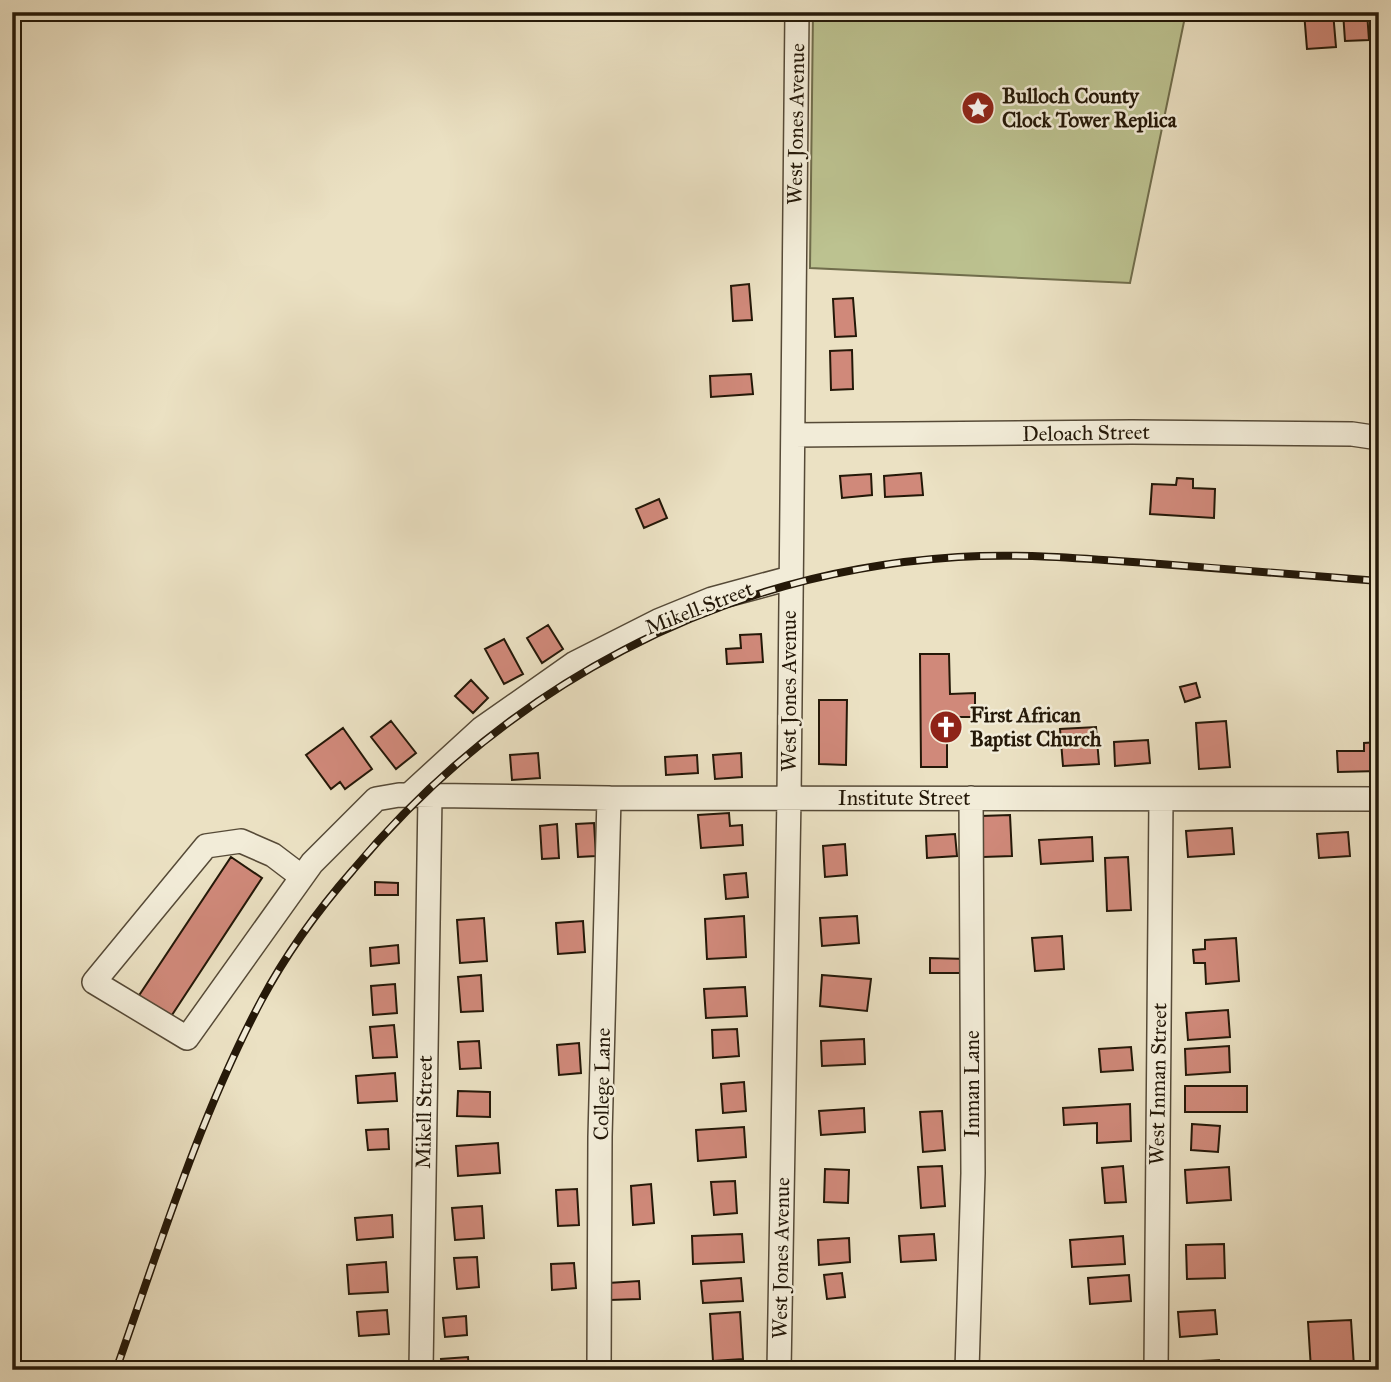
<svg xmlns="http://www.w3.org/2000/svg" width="1391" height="1382" font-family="'IM FELL Great Primer',serif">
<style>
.green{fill:#bcc290;stroke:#706d4c;stroke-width:2}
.building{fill:#d0897a;stroke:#241808;stroke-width:2}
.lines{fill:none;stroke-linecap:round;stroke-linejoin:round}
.minor-casing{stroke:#564a37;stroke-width:26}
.minor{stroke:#f2ecd8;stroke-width:23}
.rail-casing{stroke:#241808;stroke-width:8}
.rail{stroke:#f2ecd8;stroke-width:5;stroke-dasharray:16;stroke-linecap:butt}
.labels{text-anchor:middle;stroke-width:5;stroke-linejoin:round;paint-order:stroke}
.poi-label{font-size:21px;font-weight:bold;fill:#241808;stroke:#f2ecd8;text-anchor:start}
.street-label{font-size:21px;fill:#241808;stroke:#f2ecd8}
</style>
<rect width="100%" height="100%" fill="#ebe1c3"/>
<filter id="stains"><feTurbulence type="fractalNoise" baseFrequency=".00286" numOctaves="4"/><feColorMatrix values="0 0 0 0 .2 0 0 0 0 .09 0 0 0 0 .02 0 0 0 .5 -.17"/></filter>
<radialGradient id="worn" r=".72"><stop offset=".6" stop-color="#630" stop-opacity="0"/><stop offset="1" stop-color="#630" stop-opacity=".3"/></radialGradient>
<path class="green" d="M813 12H1186L1130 283 810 268Z"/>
<path class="building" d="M1304 12H1333L1336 47 1307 49Z
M1343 12H1367L1369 40 1345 41Z
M749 284 752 320 733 321 731 286Z
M853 298 856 336 835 337 833 299Z
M852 350 853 389 831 390 830 351Z
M751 374 753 394 711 397 710 376Z
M921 473 923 495 885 497 884 476Z
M871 474 872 495 842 498 840 476Z
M1177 478 1193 479V488L1215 489 1214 518 1150 514 1152 484 1176 485Z
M659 499 667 518 644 528 636 509Z
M548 625 563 649 542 663 527 638Z
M761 634 763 662 727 664 726 649 741 648 740 635Z
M504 639 523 674 504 684 485 649Z
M920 654H949L950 694 975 693V717H947V767H921Z
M471 680 488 698 473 713 455 696Z
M1196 683 1200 697 1185 702 1180 687Z
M819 700H847L846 765 819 764Z
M391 721 416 753 396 769 371 737Z
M1226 721 1230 767 1199 769 1196 723Z
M1096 727 1099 764 1063 766 1060 729Z
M343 728 372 769 345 789 340 782 331 789 306 755Z
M1148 740 1150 763 1115 766 1114 742Z
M1379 742V771L1338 772 1337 751H1364V743Z
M538 753 540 778 512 780 510 755Z
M741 753 742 777 715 779 713 755Z
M697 755 698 773 666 775 665 757Z
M729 813 730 826 742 825 743 845 701 848 698 815Z
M1010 815 1012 856 983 857 981 816Z
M594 823 596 856 578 857 576 824Z
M557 824 559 858 542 859 540 826Z
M1232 828 1234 854 1188 857 1186 831Z
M1348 832 1350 856 1319 858 1317 834Z
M955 834 957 856 927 858 926 836Z
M1092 837 1093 861 1041 864 1039 840Z
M845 844 847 875 825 877 823 846Z
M231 857 262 878 170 1018 138 997Z
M1128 857 1131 910 1107 911 1105 858Z
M746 873 748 897 726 899 724 875Z
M375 882 398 883V895H375Z
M744 916 746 957 707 959 705 919Z
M857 916 859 943 822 946 820 918Z
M484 918 487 961 460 963 457 920Z
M583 921 585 952 558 954 556 923Z
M1062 936 1064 969 1035 971 1032 938Z
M1236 938 1239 981 1206 984 1205 963H1194L1193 950 1205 949V940Z
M398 945 399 963 371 966 370 948Z
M930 958 967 959 966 973H930Z
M481 975 483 1011 461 1012 458 977Z
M822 975 871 979 867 1011 820 1006Z
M395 984 397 1013 373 1015 371 986Z
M745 987 747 1016 706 1018 704 989Z
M1228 1010 1230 1037 1188 1040 1186 1013Z
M394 1025 397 1057 373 1058 370 1027Z
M737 1029 739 1056 713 1058 712 1030Z
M864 1039 865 1064 822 1066 821 1041Z
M479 1041 481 1068 460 1069 458 1042Z
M579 1043 581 1073 559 1075 557 1045Z
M1229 1046 1230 1072 1186 1075 1185 1049Z
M1131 1047 1133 1070 1101 1072 1099 1049Z
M395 1073 397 1101 358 1103 356 1076Z
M744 1082 746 1111 723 1113 721 1084Z
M1185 1086H1247V1112H1185Z
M458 1091 490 1092V1117L457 1116Z
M1130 1104 1131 1141 1097 1143V1123L1064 1125 1063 1108Z
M864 1108 865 1132 821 1135 819 1111Z
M942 1111 945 1150 923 1152 920 1112Z
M1192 1124 1220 1126 1218 1152 1191 1150Z
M744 1127 746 1157 698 1161 696 1130Z
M388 1129 389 1149 368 1150 366 1130Z
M498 1143 500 1173 458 1176 456 1146Z
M942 1166 945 1206 921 1208 918 1167Z
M1123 1166 1126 1202 1105 1203 1102 1168Z
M1229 1167 1231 1200 1187 1203 1185 1170Z
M825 1169 849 1170 848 1203 824 1202Z
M735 1181 737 1213 714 1215 711 1182Z
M651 1184 654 1223 633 1225 631 1186Z
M577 1189 579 1225 558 1226 556 1190Z
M482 1206 484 1238 455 1240 452 1208Z
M392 1215 393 1237 357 1240 355 1218Z
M742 1234 744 1262 693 1264 692 1236Z
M934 1234 936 1260 901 1262 899 1236Z
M1123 1236 1125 1264 1072 1267 1070 1240Z
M849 1238 850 1262 819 1265 818 1240Z
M1224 1244 1225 1278 1187 1279 1186 1245Z
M477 1257 479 1287 457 1289 454 1258Z
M386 1262 388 1292 349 1294 347 1265Z
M574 1263 576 1288 552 1290 551 1264Z
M842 1273 845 1297 827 1299 824 1275Z
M1129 1275 1131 1301 1090 1304 1088 1278Z
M741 1278 743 1301 703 1303 701 1281Z
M639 1281 640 1299 609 1300 608 1283Z
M387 1310 389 1334 359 1336 357 1312Z
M1215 1310 1217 1334 1180 1337 1178 1312Z
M740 1312 743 1359 713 1361 710 1314Z
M466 1316 467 1335 445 1337 443 1318Z
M1351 1320 1354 1367 1311 1369 1308 1322Z
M468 1357 469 1370H442L441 1359Z
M1219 1360 1220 1370H1184L1183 1362Z"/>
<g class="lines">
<defs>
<path id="minor" d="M794 435 1132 432 1352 434 1379 438
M409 795 481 729 575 663 658 621 712 599 790 578
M302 877 273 855 241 841 206 846 94 982 187 1038 312 863 376 799 399 795 609 798 1379 799
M421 1370 430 796
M599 1370 600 1137 609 798
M779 1370 789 797 797 12
M967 1370 973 1173 971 798
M1156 1370 1161 799"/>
</defs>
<use href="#minor" class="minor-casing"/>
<use href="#minor" class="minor"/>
<defs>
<path id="rail" d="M116 1370C160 1245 199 1118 261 1001 286 954 318 910 353 870 506 687 718 572 958 557 1025 553 1092 559 1160 564 1233 569 1306 575 1379 581"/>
</defs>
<use href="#rail" class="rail-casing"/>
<use href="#rail" class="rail"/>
</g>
<defs>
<symbol id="sight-disc" viewBox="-11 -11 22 22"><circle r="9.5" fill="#8f2418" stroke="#f2ecd8"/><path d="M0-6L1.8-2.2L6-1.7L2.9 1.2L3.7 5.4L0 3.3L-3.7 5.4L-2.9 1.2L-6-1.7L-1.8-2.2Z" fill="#fff"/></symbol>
<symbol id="church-disc" viewBox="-11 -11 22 22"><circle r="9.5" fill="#8f2418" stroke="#f2ecd8"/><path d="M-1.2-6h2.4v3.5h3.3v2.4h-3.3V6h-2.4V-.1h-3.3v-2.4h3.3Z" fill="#fff"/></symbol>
</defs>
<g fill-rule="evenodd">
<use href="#sight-disc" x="959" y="89" width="38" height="38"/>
<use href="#church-disc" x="927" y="708" width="38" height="38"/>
</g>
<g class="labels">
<g class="poi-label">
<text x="1002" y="103">Bulloch County<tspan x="1002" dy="24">Clock Tower Replica</tspan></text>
<text x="970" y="722">First African<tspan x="970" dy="24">Baptist Church</tspan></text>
</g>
<g class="street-label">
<text transform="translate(796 124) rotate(-89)" y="7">West Jones Avenue</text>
<text transform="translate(1086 433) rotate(-1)" y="7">Deloach Street</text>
<text transform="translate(699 608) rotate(-21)" y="7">Mikell Street</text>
<text transform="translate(789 691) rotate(-90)" y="7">West Jones Avenue</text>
<text x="904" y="805">Institute Street</text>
<text transform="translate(602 1084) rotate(-89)" y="7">College Lane</text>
<text transform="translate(972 1084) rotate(-90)" y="7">Inman Lane</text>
<text transform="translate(1158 1084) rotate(-89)" y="7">West Inman Street</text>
<text transform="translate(424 1112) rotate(-89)" y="7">Mikell Street</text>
<text transform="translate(781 1258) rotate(-89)" y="7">West Jones Avenue</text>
</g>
</g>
<rect width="1391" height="1382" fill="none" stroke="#ebe1c3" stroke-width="42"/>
<rect x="14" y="14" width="1363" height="1354" fill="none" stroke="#241808" stroke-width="3.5"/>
<rect x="21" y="21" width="1349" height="1340" fill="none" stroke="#241808" stroke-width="2"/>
<rect width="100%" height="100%" filter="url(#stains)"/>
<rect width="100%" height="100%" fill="url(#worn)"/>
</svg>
